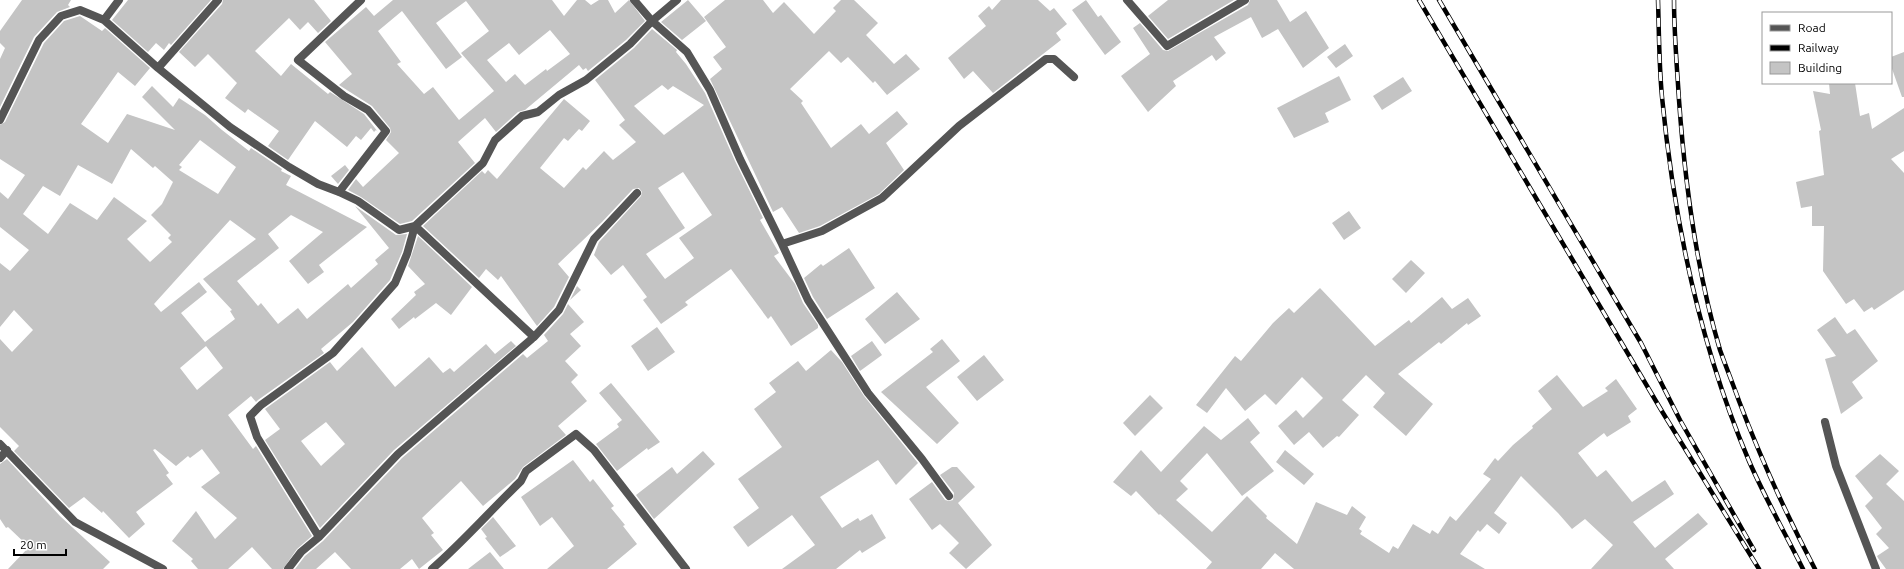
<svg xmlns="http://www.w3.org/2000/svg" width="1904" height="569" font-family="Ubuntu,sans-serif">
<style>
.building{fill:#c4c4c4;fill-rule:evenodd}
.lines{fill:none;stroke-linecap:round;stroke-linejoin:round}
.minor{stroke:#555;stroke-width:8}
.rail-casing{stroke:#000;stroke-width:4.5}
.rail{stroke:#fff;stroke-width:3;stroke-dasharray:9;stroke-linecap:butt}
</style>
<rect width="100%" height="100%" fill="#fff"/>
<path class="building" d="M22 0H71L68 5 70 7 57 12 34 37 0 107V59L5 48 0 43V31Z
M128 0H211L171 45 169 43 164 50 156 43 148 52 112 20Z
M223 0H314L331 21 318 33 308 22 300 30 289 18 255 51 281 76 291 64 328 94 330 92 364 114 378 132 376 130 374 132 371 128 361 140 356 136 347 147 315 121 288 160 268 146 279 131 248 109 245 113 225 98 237 83 208 54 195 67 179 52 222 4Z
M393 0H552L564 16 577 0H585L591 5 599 0H608L615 13 629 0 645 21 626 40 588 71 586 68 583 70 579 65 525 110 518 112 496 132 485 118 458 142 475 163 412 221 400 224 361 197 348 190 356 179 363 187 399 153 386 140 391 132 390 128 372 106 339 85 352 74 325 42 366 7 374 16ZM466 1 489 31 461 53 494 91 459 120 433 87 424 94 397 64 401 62 378 31 402 11 446 69 462 57 436 23ZM550 30 570 54 547 71 546 69 525 85 515 74 506 82 487 60 509 43 519 55Z
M688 0 706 21 682 40 661 22Z
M725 0H763L773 13 784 2 814 34 836 11 833 8 841 0H854L878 23 866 35 894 64 906 54 920 69 887 95 875 81 873 83 848 57 841 63 829 51 790 89 803 101 801 103 831 148 861 124 869 134 897 111 908 124 886 143 904 170 879 194 820 226 799 233 782 207 773 212 710 79 722 69 713 57 726 47 704 17Z
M1001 0H1038L1050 11 1054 8 1067 24 1056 33 1061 40 993 93 973 71 964 79 948 58 986 26 978 16 989 6 992 10Z
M1086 0 1098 17 1101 15 1121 42 1105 55 1072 10Z
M1168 0H1234L1168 39 1148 16Z
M1250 0H1277L1290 22 1306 11 1329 48 1303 68 1278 29 1262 38 1251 17 1214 37 1226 53 1216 61 1212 55 1173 81 1176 86 1148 112 1121 76 1150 54 1133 28 1140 23 1163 50 1168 51 1248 5Z
M80 16 102 31 105 28 150 68 135 86 118 72 81 124 108 143 127 114 175 130 142 97 152 86 173 107 179 98 205 115 222 130 249 151 251 148 282 169 281 171 291 176 286 185 367 227 319 265 324 272 308 284 289 261 323 232 291 215 268 234 279 248 237 281 258 306 261 303 278 324 298 308 307 319 348 284 351 288 378 264 375 260 389 248 355 206 396 235 407 234 402 252 390 280 353 322 321 349 324 353 258 400 256 402 251 396 228 415 253 449 256 446 312 536 297 549 283 569H272L252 547 228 569H198L191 561 193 559 172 541 196 511 215 539 237 518 201 487 220 473 202 449 190 458 188 456 176 466 155 449 153 450 169 473 166 475 173 484 136 512 145 524 129 538 103 511 102 513 84 497 69 508 14 451 19 446 0 427V339L12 352 33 330 14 310 0 327V263L10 271 29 250 0 227V192L8 199 25 175 0 159V125L5 122 44 43 64 21ZM200 140 236 167 218 194 179 170 182 167 179 165ZM131 149 153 168 155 166 173 182 162 204 151 215 171 235 168 238 172 242 150 262 127 239 147 221 114 197 97 220 70 203 48 234 23 214 43 186 60 196 78 165 112 184ZM230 220 256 239 203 279 232 310 230 311 235 319 205 342 181 313 207 292 199 282 161 312 154 304ZM206 346 223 368 197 390 180 368Z
M652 29 677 50 676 52 686 64 705 93 735 161 763 218 760 220 779 253 774 256 795 284 803 303 818 325V328L791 346 771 316 768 319 731 269 685 302 688 305 661 324 643 300 647 297 623 265 611 275 594 255 599 242 641 196 642 192 639 188 633 189 602 222 558 264 569 277 554 307 537 326 501 276 498 280 486 269 479 278 423 226 482 171 485 174 488 170 497 179 564 99 590 121 582 131 579 129 568 141 564 138 540 168 564 188 583 167 586 170 604 151 613 160 636 142 619 125 625 120 595 80 634 48ZM662 85 668 90 673 86 704 105 664 135 634 106ZM683 172 712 215 679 238 694 258 665 279 646 254 685 228 658 188Z
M1345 44 1353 56 1336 68 1327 57Z
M1904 52V97H1902L1891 66V57Z
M1339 76 1351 100 1325 113 1329 122 1294 138 1277 108Z
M1403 77 1412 91 1382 110 1373 96Z
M1829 83H1855L1860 116 1869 113 1872 129 1904 108V151L1891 159 1904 173V290L1874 310 1872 307 1864 312 1854 299 1846 304 1823 271 1824 226H1812V206L1801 208 1796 182 1824 175 1819 131 1821 130 1813 91 1830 94Z
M345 165 349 170 338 184 331 176Z
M1349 211 1361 228 1344 240 1332 223Z
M418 236 472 287 451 315 436 303 415 319 414 317 399 329 391 319 416 295 414 292 425 284 408 266Z
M849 248 875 288 827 319 813 297 804 278 821 264 823 266Z
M1411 260 1425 273 1406 293 1392 279Z
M577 286 581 290 570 300Z
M1320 288 1375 346 1409 320 1411 323 1442 297 1452 309 1468 298 1481 316 1468 325 1467 323 1441 344 1439 342 1398 374 1433 404 1406 436 1373 407 1385 393 1366 375 1342 400 1359 415 1339 437 1337 436 1323 448 1309 432 1294 445 1278 426 1296 410 1303 418 1323 398 1302 377 1276 405 1265 394 1245 411 1226 388 1207 413 1196 405 1235 356 1241 361 1273 323 1289 308 1294 313Z
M897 292 920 319 885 344 865 319Z
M568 304 584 322 570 334 581 346 565 361 578 375 571 382 587 401 558 426 566 435 523 467 515 479 483 506 461 481 422 518 434 533 431 535 443 550 419 569 412 559 400 569H351L335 552 316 569H295L305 556 323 541 402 458 523 354 527 358 548 341 544 335 563 314Z
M1835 317 1847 334 1855 329 1878 361 1852 382 1863 398 1841 414 1825 359 1836 356 1817 330Z
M657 327 675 352 648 371 631 346Z
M942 339 960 361 926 387 959 423 937 444 881 392 933 352 930 349Z
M511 341 516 346 394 450 320 528 265 440 280 429 265 409 330 362 337 371 362 347 395 387 429 357 443 373 450 368 454 372 486 344 495 354ZM326 422 345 444 321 466 301 441Z
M872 341 882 355 860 371 851 356Z
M831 350 842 362 864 396 918 463 896 485 878 460 820 497 842 528 858 518 860 521 872 514 886 538 862 553 860 550 836 569H782L815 545 792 515 748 547 733 527 759 508 738 479 782 447 754 409 776 392 769 383 798 361 806 371Z
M984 355 1004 380 977 401 957 377Z
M1557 375 1583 407 1608 391 1605 388 1616 379 1637 409 1628 416 1631 422 1607 437 1604 433 1578 453 1597 477 1606 470 1632 502 1665 480 1674 494 1633 522 1655 548 1698 513 1708 524 1665 559 1674 569H1591L1613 545 1585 519 1572 529 1558 513 1521 476 1494 513 1507 523 1499 534 1487 524 1480 532 1478 530 1460 554 1485 569H1294L1275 553 1261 569H1206L1212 562 1160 514 1159 515 1136 491 1131 496 1113 482 1141 450 1161 472 1204 426 1221 440 1248 418 1260 433 1250 442 1274 471 1242 496 1207 453 1180 481 1188 489 1176 500 1212 532 1247 496 1267 516 1266 518 1297 544 1316 502 1347 515 1352 506 1366 517 1359 529 1362 531 1360 534 1389 553 1393 546 1398 549 1413 524 1430 534 1432 530 1438 534 1450 516 1456 521 1491 479 1483 474 1495 458 1498 461 1513 445 1533 428 1532 426 1552 409 1538 391Z
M611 383 660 442 648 450 647 448 617 471 596 444 619 427 617 424 622 420 599 393Z
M1150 395 1163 408 1135 436 1123 423Z
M1285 450 1314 474 1304 485 1276 462Z
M703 451 715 464 654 519 636 495 672 467 677 474Z
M1880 454 1899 471 1886 484 1904 501V569H1886L1878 558 1877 556 1889 548 1876 534 1882 528 1865 506 1873 498 1855 476Z
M7 459 60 516 110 562 103 569H8L29 547 8 527 6 528 0 519V464Z
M573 460 590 482 593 479 614 506 611 508 625 525 623 526 637 544 607 569H547L574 546 552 517 540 526 521 497Z
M952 467H957L975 487 958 503 992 545 966 569 949 553 959 543 940 524 932 530 909 499 932 482 945 500 949 501 953 500 954 493 940 475Z
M493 517 516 546 500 557 485 538 487 537 481 529Z
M490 552 504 569H468Z"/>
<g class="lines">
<path class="minor" d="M634 0 652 21 687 52 710 90 740 159 782 244 808 300 868 393 922 459 949 496
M1127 0 1167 46 1245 0
M104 20 119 0
M158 68 218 0
M0 120 39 40 61 16 80 10 104 20 158 68 230 127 289 167 318 184 339 192 358 201 399 230 415 226 407 254 395 283 333 353 261 405 250 416 257 437 319 537
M339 192 386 131 368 110 344 96 298 60 361 0
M782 244 822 231 882 198 959 126 1046 59H1054L1074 77
M534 337 415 226 483 163 495 140 522 116 538 112 559 95 586 80 630 44 652 21 677 0
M1825 422 1836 466 1876 569
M0 444 75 522 163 569
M0 458 7 450
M288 569 301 552 319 537 398 454 534 337 559 310 594 239 637 193
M432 569C463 542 491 510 521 481L526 471 576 434 594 450 686 569"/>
<defs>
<path id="rail" d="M1419 0 1663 413 1759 569
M1439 0 1641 343 1680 420 1754 550
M1658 0C1659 32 1659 65 1662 97 1674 221 1700 346 1749 461 1765 498 1785 533 1803 569
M1674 0C1674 33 1677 67 1679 100 1685 184 1696 269 1720 350 1726 367 1733 384 1739 401 1761 459 1786 514 1815 569"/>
</defs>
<use href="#rail" class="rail-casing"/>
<use href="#rail" class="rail"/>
</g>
<rect x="1762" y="12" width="130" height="72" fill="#ffffff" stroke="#999999"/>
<rect x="1770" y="25" width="20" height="6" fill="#555555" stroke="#999999"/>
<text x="1798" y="32" font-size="12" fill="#000000">Road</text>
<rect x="1770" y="45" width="20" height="6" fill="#000000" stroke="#999999"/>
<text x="1798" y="52" font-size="12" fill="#000000">Railway</text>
<rect x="1770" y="62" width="20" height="12" fill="#c4c4c4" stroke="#999999"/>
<text x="1798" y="72" font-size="12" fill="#000000">Building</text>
<path d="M14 549v6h52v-6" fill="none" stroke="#000000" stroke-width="2"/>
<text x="20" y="549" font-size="12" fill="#000000" stroke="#ffffff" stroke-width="3" paint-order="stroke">20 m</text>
</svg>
